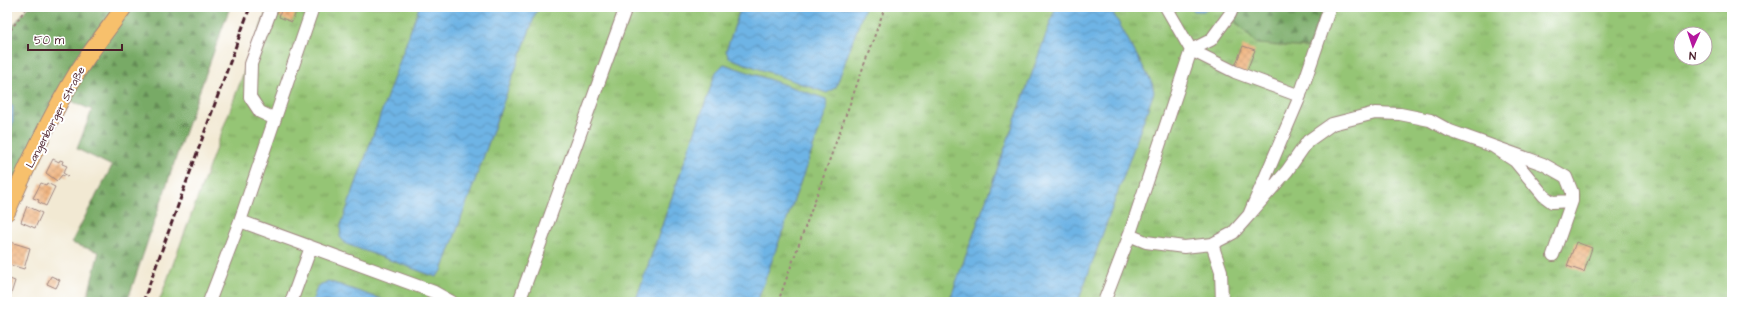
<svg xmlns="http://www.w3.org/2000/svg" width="1739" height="309" font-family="'Architects Daughter',sans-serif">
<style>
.grass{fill:url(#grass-tufts);stroke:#707250;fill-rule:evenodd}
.forest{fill:url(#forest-firs);stroke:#616448}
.water{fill:url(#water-waves);stroke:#5c6a88}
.building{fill:url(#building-cross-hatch)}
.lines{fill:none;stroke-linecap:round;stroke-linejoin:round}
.minor-casing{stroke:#9e847f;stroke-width:14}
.major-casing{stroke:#9e847f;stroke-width:18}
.path{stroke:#9e847f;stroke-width:2;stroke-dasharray:3 3;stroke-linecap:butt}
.minor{stroke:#fff;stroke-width:12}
.major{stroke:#f7c06c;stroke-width:16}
.rail{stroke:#4a1f2b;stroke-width:3;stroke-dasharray:6 3;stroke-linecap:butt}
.labels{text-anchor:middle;stroke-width:4;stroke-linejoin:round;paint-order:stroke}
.street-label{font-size:11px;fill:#4a1f2b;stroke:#fff}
</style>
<defs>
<pattern id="grass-tufts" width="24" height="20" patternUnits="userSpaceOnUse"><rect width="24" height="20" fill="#95c575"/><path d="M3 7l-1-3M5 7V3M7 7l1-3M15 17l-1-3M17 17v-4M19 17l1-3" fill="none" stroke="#7c9f60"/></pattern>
<pattern id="forest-firs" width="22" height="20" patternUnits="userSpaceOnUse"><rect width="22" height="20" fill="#78aa66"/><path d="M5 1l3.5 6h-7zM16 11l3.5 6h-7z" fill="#648a54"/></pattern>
<pattern id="water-waves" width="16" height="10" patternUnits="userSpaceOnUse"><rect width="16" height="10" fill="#6eb4e5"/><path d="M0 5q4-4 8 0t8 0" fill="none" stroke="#5c92ba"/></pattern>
<pattern id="building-cross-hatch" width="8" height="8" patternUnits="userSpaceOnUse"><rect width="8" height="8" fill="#f0b581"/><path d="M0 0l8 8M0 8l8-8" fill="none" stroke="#cf9b70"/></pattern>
</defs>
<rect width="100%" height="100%" fill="#fff"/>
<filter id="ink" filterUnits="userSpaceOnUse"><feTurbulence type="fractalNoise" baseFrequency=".025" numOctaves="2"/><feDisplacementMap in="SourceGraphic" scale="8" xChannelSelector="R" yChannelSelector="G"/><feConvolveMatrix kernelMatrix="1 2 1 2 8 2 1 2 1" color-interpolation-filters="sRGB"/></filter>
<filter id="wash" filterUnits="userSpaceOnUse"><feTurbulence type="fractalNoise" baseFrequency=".012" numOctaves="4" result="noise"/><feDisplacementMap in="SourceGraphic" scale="16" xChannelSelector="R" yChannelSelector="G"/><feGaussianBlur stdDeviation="0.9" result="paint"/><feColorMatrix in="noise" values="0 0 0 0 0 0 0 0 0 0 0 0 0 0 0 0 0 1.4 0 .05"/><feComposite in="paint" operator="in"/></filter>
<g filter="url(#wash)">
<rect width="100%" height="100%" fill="#f2e9d3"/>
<path class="grass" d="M268 7H1240L1235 22 1308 48 1323 7H1732V276L1724 302H159ZM1681 34H1705V58H1681Z"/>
<path class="forest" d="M28 7H122L7 209V34Z
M126 7H230L184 134 127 302H86L99 252 71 243 112 166 77 149 92 110 64 98Z
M1240 7H1323L1308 48 1257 44 1235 22Z"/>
<path class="water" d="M419 7H538L442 271 436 277 346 244 340 237 341 225Z
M741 7H865L836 87 827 93 729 58 726 51Z
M1056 7H1110L1152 83 1154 92 1078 302H949Z
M1189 7H1208L1204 11H1194Z
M724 64 826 99 827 109 757 302H635L716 72Z
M7 103 13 106V123L7 142Z
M328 281 390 302H312L317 287Z"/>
<g id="blocks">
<path class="building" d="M282 7H298L292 22 279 17Z
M1243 46 1255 50 1245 75 1233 71Z
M53 159 59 162 60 160 63 161 62 164 67 166 63 173 68 176 67 177 62 175 57 181 46 173Z
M41 183 46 185 47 183 55 187 46 206 38 202 39 200 33 198Z
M27 206 42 213 35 228 21 222Z
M7 241 30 248 24 269 7 264Z
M1576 242 1592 248 1584 272 1567 266Z
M51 276 60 280 56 288 47 284Z
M7 278 15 281 10 297 7 296Z"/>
</g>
</g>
<g filter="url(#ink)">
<use href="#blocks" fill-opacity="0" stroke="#9e847f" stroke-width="1"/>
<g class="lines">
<defs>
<path id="minor" d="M272 7 251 64 250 97 260 112 275 119
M1191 50 1235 72 1300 96
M1191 50 1211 40 1230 14 1233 7
M1249 215 1287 171 1308 141 1332 124 1375 113 1400 114 1430 120 1450 131 1543 164 1566 177 1572 192V201L1552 202 1544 196 1515 161 1494 147
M240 221 434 292 452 302
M1129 235 1146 242 1184 247 1212 244 1233 233 1249 215 1298 101 1330 7
M1212 244 1221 271 1222 302
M1553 255 1572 201
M209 302 240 221 313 7
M291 302 311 247
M519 302 626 7
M1104 302 1127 242 1191 50 1166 7"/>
<path id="major" d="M7 212C28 164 50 116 78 71 92 49 109 28 124 7"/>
</defs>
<use href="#minor" class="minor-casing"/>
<use href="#major" class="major-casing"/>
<path class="path" d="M7 35 27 7
M778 302 885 7"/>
<use href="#minor" class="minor"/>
<use href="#major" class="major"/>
<path class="rail" d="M143 302 250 7"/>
</g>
</g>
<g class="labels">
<g class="street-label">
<text transform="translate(55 117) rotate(-62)" y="4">Langenberger Straße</text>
</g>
</g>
<rect width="1739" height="309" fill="none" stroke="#fff" stroke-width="24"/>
<g transform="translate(1693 46) rotate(183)"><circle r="19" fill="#ffffff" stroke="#b7a5aa"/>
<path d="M0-3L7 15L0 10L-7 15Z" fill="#b5179e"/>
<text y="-6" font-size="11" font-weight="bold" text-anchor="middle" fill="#4a1f2b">N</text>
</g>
<path d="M28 44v6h94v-6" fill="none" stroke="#4a1f2b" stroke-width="2"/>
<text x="34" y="44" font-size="12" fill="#4a1f2b" stroke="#ffffff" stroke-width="3" paint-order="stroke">50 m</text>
</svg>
